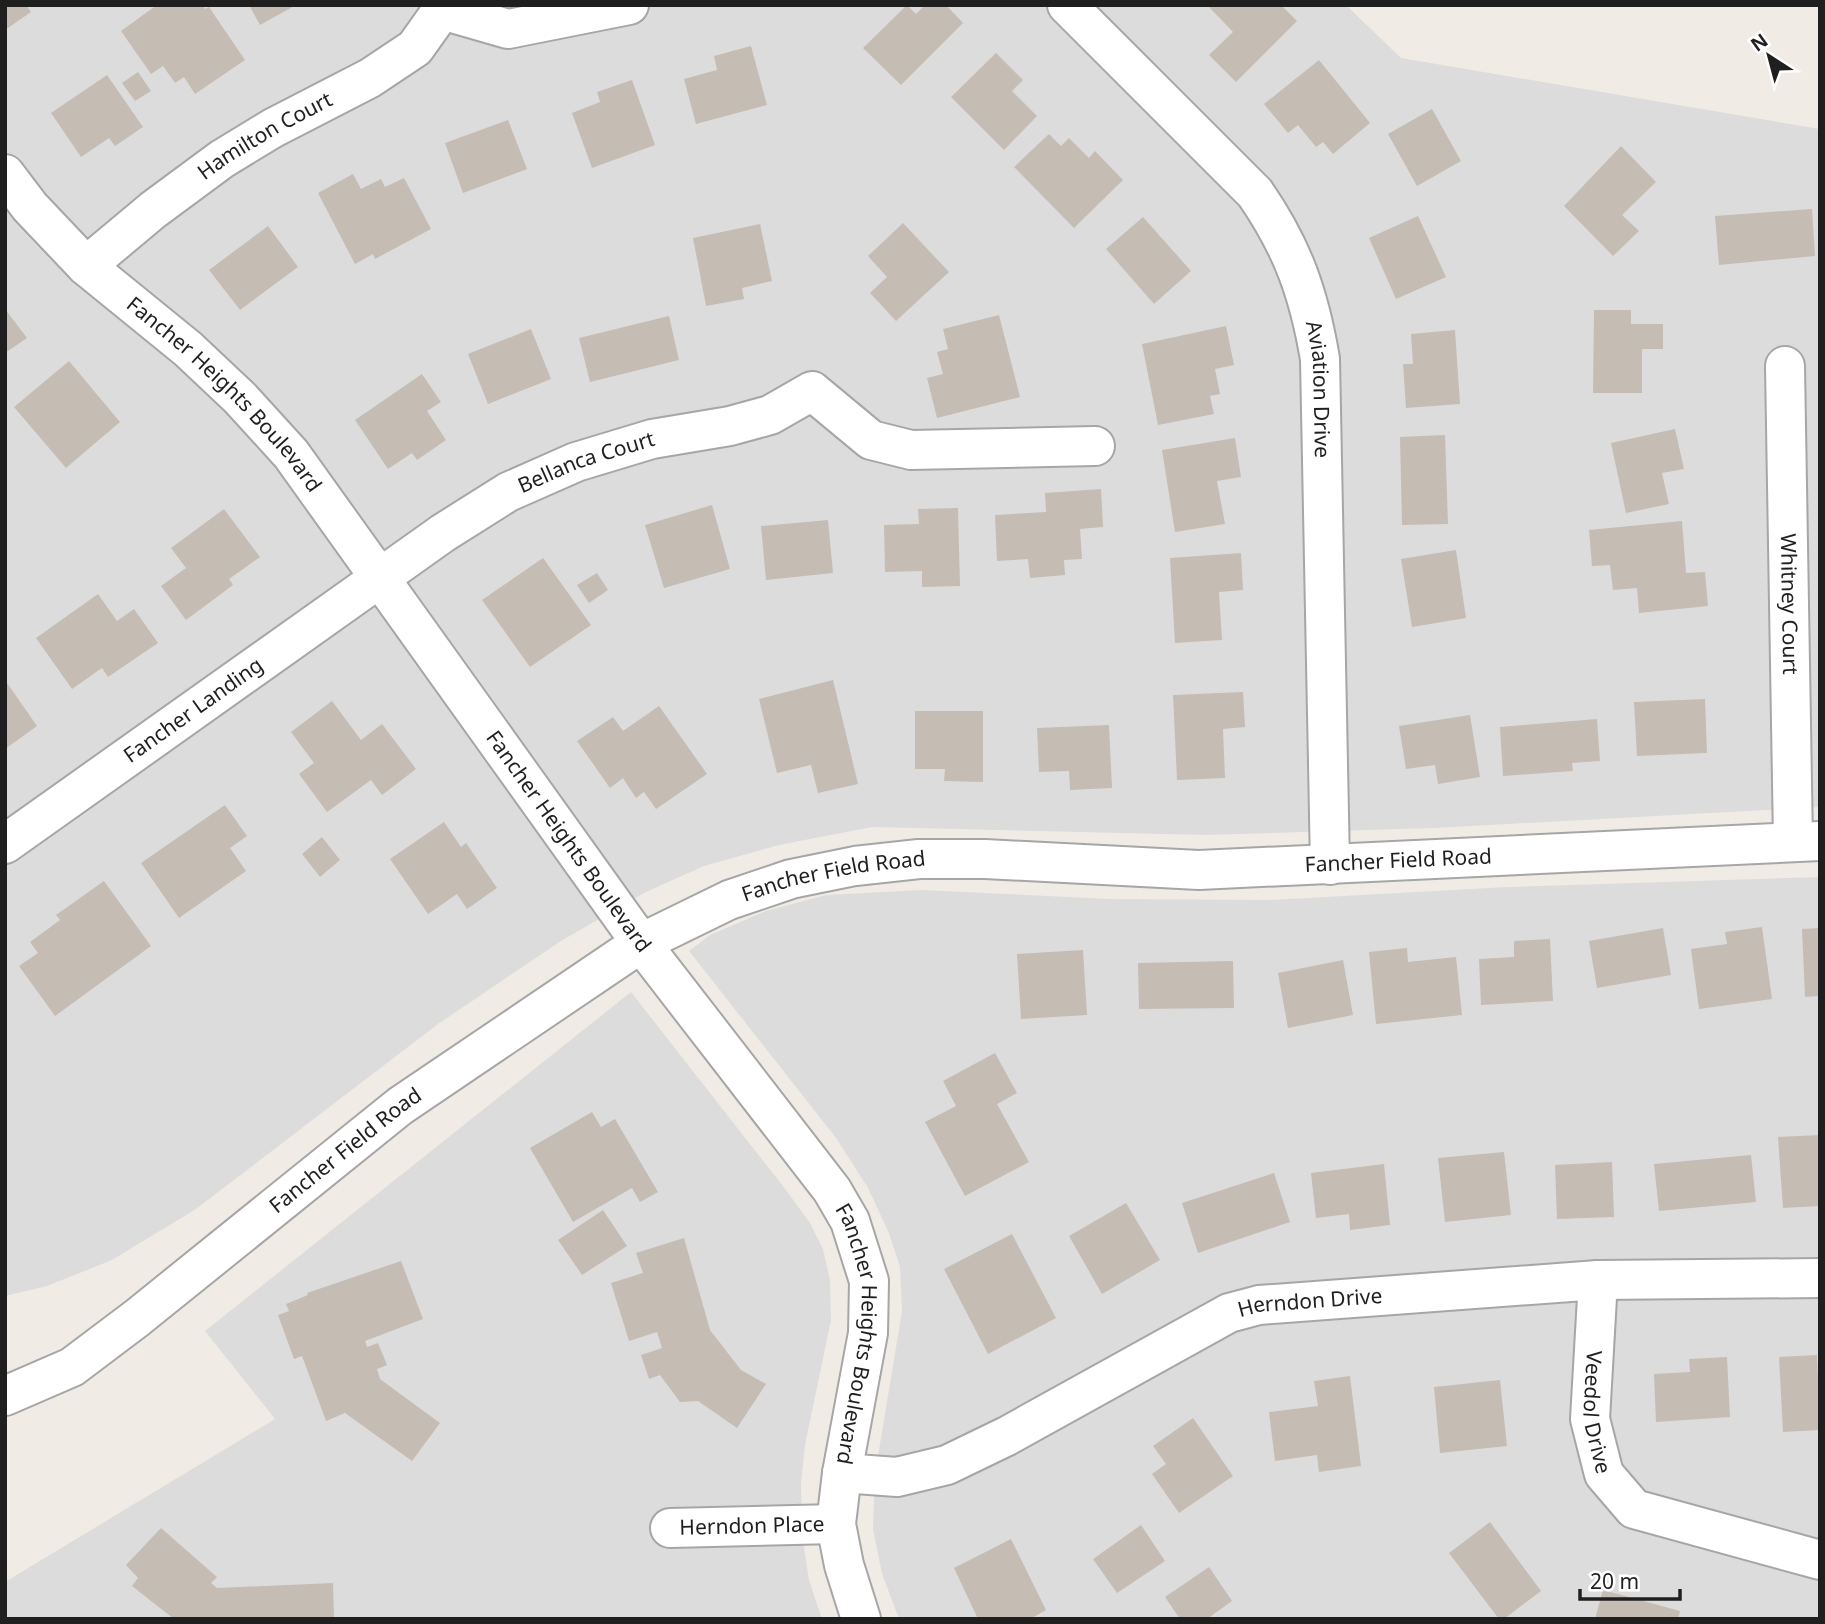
<svg xmlns="http://www.w3.org/2000/svg" width="1825" height="1624" font-family="'Noto Sans',sans-serif">
<style>
.residential{fill:#dddcdc}
.building{fill:#c5bcb4}
.lines{fill:none;stroke-linecap:round;stroke-linejoin:round}
.minor-casing{stroke:#a6a6a6;stroke-width:42}
.minor{stroke:#fff;stroke-width:38}
.labels{text-anchor:middle;stroke-width:7;stroke-linejoin:round;paint-order:stroke}
.street-label{font-size:21px;fill:#1f1f1f;stroke:#fff}
</style>
<rect width="100%" height="100%" fill="#f0ece5"/>
<path class="residential" d="M5 5H1346L1401 58 1820 129V807L1435 828 1206 835 872 827 779 845 704 866 646 892 561 941 438 1024 196 1209 112 1260 47 1286 5 1296Z
M1820 877V1619H899L882 1574 873 1529 875 1474 902 1311 900 1267 888 1231 868 1188 836 1138 689 951 710 935 766 911 826 895 922 890 1110 899 1270 900 1507 887Z
M631 992 786 1190 810 1223 823 1249 830 1280 831 1320 805 1445 801 1483 802 1535 809 1580 822 1619H5V1582L275 1419 205 1331Z"/>
<path class="building" d="M5 5H26L31 12 5 30Z
M157 5H202L205 9 209 7 245 60 195 94 184 77 175 83 163 66 151 74 121 31Z
M249 5H296L260 25Z
M907 5 916 14 925 5H946L963 23 901 85 863 48Z
M1207 5H1281L1297 21 1236 82 1209 55 1233 32Z
M751 46 767 105 696 124 684 79 717 70 714 56Z
M996 53 1023 80 1012 91 1037 116 1004 150 951 97Z
M1319 60 1370 123 1333 154 1323 142 1316 147 1298 125 1288 133 1264 104Z
M138 72 151 91 135 101 122 83Z
M107 75 143 127 115 146 109 138 81 157 51 113Z
M632 80 655 145 592 168 572 113 600 102 597 92Z
M1432 109 1461 161 1417 186 1388 134Z
M508 120 527 169 463 193 445 143Z
M1049 134 1061 146 1069 138 1089 158 1095 151 1123 180 1074 228 1014 167Z
M1621 146 1656 182 1622 215 1639 231 1613 256 1564 206Z
M353 174 361 189 381 179 385 187 404 178 431 229 375 259 373 254 355 264 318 193Z
M1812 209 1815 256 1719 265 1715 216Z
M1418 216 1446 277 1396 299 1369 238Z
M1143 217 1191 271 1154 304 1106 249Z
M903 223 949 272 896 321 870 293 887 277 868 256Z
M760 224 772 281 742 288 744 299 706 306 693 238Z
M268 226 298 267 240 310 209 270Z
M5 309 27 338 5 353Z
M1594 310H1631V324H1663V349H1642V393H1593Z
M999 315 1020 397 937 418 927 378 943 374 937 352 948 349 943 329Z
M669 316 679 360 590 382 579 338Z
M1226 326 1234 365 1215 369 1220 394 1210 396 1214 414 1158 425 1142 344Z
M531 329 551 379 488 404 468 354Z
M1455 330 1460 404 1406 408 1403 364H1413L1411 334Z
M69 361 120 422 66 468 14 407Z
M422 374 441 402 427 411 446 440 417 460 412 453 388 469 355 420Z
M1675 429 1684 469 1662 473 1669 504 1626 513 1611 443Z
M1445 435 1448 524 1402 525 1400 437Z
M1235 438 1241 477 1217 481 1225 524 1175 532 1162 450Z
M1101 489 1103 527 1080 529 1082 559 1064 560 1065 575 1030 578 1028 559 997 561 995 515 1046 512 1045 493Z
M712 505 730 569 664 588 645 525Z
M958 508 960 586 922 587V571L885 572 884 525 919 524 918 509Z
M224 509 260 557 229 579 233 585 186 620 161 586 186 568 171 548Z
M828 520 833 573 766 580 761 526Z
M1682 521 1686 573 1705 572 1708 606 1639 613 1637 588 1613 590 1610 565 1592 566 1589 530Z
M1456 550 1466 618 1412 627 1401 559Z
M1241 553 1243 590 1219 592 1222 640 1175 643 1170 558Z
M543 558 591 625 530 667 482 600Z
M597 573 608 590 589 603 577 585Z
M98 594 117 621 134 609 158 643 108 677 102 668 72 689 36 638Z
M5 680 37 726 5 749Z
M833 680 858 784 818 793 811 765 777 773 759 699Z
M1243 692 1245 727 1223 729 1225 778 1177 780 1173 695Z
M1705 699 1707 753 1637 756 1634 702Z
M332 701 361 740 382 724 416 769 382 795 371 780 327 812 299 774 314 763 291 732Z
M659 706 707 774 656 809 644 792 636 798 623 778 610 788 577 741 613 717 623 731Z
M915 711H983V782L944 781 945 769H915Z
M1470 715 1480 777 1438 784 1435 765 1406 769 1399 726Z
M1597 719 1600 761 1572 763 1573 771 1503 776 1500 727Z
M1109 725 1112 788 1070 790 1069 771 1039 772 1037 728Z
M225 805 247 836 230 848 246 871 179 918 141 863Z
M444 822 461 847 466 843 497 888 467 909 457 894 428 914 390 859Z
M322 837 340 860 320 877 302 854Z
M104 881 151 946 55 1016 19 966 38 953 30 942 60 920 56 915Z
M1762 927 1772 999 1699 1009 1691 949 1727 944 1725 932Z
M1663 928 1671 975 1597 988 1589 941Z
M1820 928V996L1805 997 1802 929Z
M1550 939 1553 1001 1481 1005 1479 959 1514 957V941Z
M1407 948 1408 962 1456 957 1462 1015 1376 1024 1369 952Z
M1083 950 1087 1015 1021 1019 1017 954Z
M1343 960 1353 1015 1288 1028 1278 973Z
M1233 961 1234 1008 1139 1009 1138 963Z
M995 1053 1017 1093 997 1104 1029 1162 965 1196 925 1122 956 1106 943 1081Z
M592 1112 601 1127 615 1119 658 1192 640 1202 632 1188 573 1222 530 1148Z
M1820 1135V1206L1783 1208 1778 1137Z
M1504 1152 1511 1215 1445 1222 1438 1158Z
M1751 1155 1756 1202 1659 1211 1654 1164Z
M1612 1162 1614 1217 1557 1219 1555 1165Z
M1384 1164 1390 1225 1350 1230 1349 1214 1316 1218 1311 1173Z
M1274 1173 1290 1222 1198 1253 1182 1203Z
M1126 1203 1160 1260 1102 1294 1069 1236Z
M603 1210 627 1246 582 1275 558 1240Z
M1012 1234 1056 1318 988 1354 944 1269Z
M684 1238 710 1330 741 1370 766 1384 737 1428 698 1401 680 1402 660 1375 649 1379 641 1355 662 1348 657 1332 629 1341 611 1283 643 1273 636 1253Z
M401 1261 423 1319 365 1341 367 1347 378 1343 387 1365 377 1369 380 1379 440 1423 412 1461 345 1413 326 1421 302 1356 294 1359 278 1315 289 1311 286 1304 308 1295 307 1293Z
M1817 1355 1820 1430 1783 1432 1779 1357Z
M1727 1357 1730 1417 1656 1422 1654 1374 1690 1372 1689 1359Z
M1350 1376 1361 1466 1319 1472 1317 1455 1275 1461 1269 1412 1318 1406 1314 1381Z
M1500 1380 1507 1446 1440 1453 1434 1387Z
M1193 1418 1233 1476 1179 1513 1152 1474 1166 1464 1153 1446Z
M1490 1522 1541 1591 1504 1619H1499L1449 1553Z
M1141 1525 1165 1561 1117 1593 1093 1559Z
M161 1528 217 1577 211 1583 217 1588 333 1583 334 1619H174L132 1586 138 1578 126 1565Z
M1011 1539 1046 1610 1030 1619H978L954 1568Z
M1209 1567 1232 1601 1207 1619H1180L1165 1597Z
M1603 1590 1680 1611 1678 1619H1595Z"/>
<g class="lines">
<defs>
<g id="minor">
<path id="s1" d="M1067 5 1255 193C1293 248 1309 294 1320 359L1330 865"/>
<path id="s2" d="M5 174 30 207 86 266 188 349 240 398 291 454 641 943 832 1190 850 1221 869 1281 868 1333 842 1473 836 1524 844 1565 861 1619"/>
<path id="s3" d="M86 266 153 210 222 159 273 128 370 78 415 48 442 10 508 29 629 5"/>
<path id="s4" d="M1785 366 1793 842"/>
<path id="s5" d="M5 844 443 533 508 492 576 462 652 439 730 426 770 415 812 391 871 440 911 450 1095 446"/>
<path id="s6" d="M1598 1280 1590 1419 1604 1474 1634 1509 1820 1560"/>
<path id="s7" d="M5 1396 72 1367 137 1318 400 1106 641 943 729 900 791 879 855 866 919 859H985L1199 870 1820 841"/>
<path id="s8" d="M842 1473 897 1477 947 1465 1007 1436 1229 1313 1259 1305 1598 1280 1820 1278"/>
<path id="s9" d="M670 1528 836 1524"/>
</g>
</defs>
<use href="#minor" class="minor-casing"/>
<use href="#minor" class="minor"/>
</g>
<g class="labels">
<g class="street-label">
<text dy="7" stroke="none"><textPath href="#s3" startOffset="222">Hamilton Court</textPath></text>
<text dy="7" stroke="none"><textPath href="#s1" startOffset="476">Aviation Drive</textPath></text>
<text dy="7" stroke="none"><textPath href="#s2" startOffset="312">Fancher Heights Boulevard</textPath></text>
<text dy="7" stroke="none"><textPath href="#s5" startOffset="698">Bellanca Court</textPath></text>
<text dy="7" stroke="none"><textPath href="#s4" startOffset="238">Whitney Court</textPath></text>
<text dy="7" stroke="none"><textPath href="#s5" startOffset="231">Fancher Landing</textPath></text>
<text dy="7" stroke="none"><textPath href="#s2" startOffset="878">Fancher Heights Boulevard</textPath></text>
<text dy="7" stroke="none"><textPath href="#s7" startOffset="1556">Fancher Field Road</textPath></text>
<text dy="7" stroke="none"><textPath href="#s7" startOffset="989">Fancher Field Road</textPath></text>
<text dy="7" stroke="none"><textPath href="#s7" startOffset="422">Fancher Field Road</textPath></text>
<text dy="7" stroke="none"><textPath href="#s8" startOffset="509">Herndon Drive</textPath></text>
<text dy="7" stroke="none"><textPath href="#s2" startOffset="1466">Fancher Heights Boulevard</textPath></text>
<text dy="7" stroke="none"><textPath href="#s6" startOffset="133">Veedol Drive</textPath></text>
<text dy="7" stroke="none"><textPath href="#s9" startOffset="82">Herndon Place</textPath></text>
</g>
</g>
<rect width="1825" height="1624" fill="none" stroke="#1f1f1f" stroke-width="14"/>
<g transform="translate(1769 56) rotate(324)" stroke="#ffffff" stroke-width="5" paint-order="stroke">
<path d="M0-5L12 26L0 18L-12 26Z" fill="#1f1f1f"/>
<text y="-10" font-size="19" font-weight="bold" text-anchor="middle" fill="#1f1f1f">N</text>
</g>
<path d="M1580 1589v10h100v-10" fill="none" stroke="#1f1f1f" stroke-width="3.5"/>
<text x="1590" y="1589" font-size="21" fill="#1f1f1f" stroke="#ffffff" stroke-width="5" paint-order="stroke">20 m</text>
</svg>
